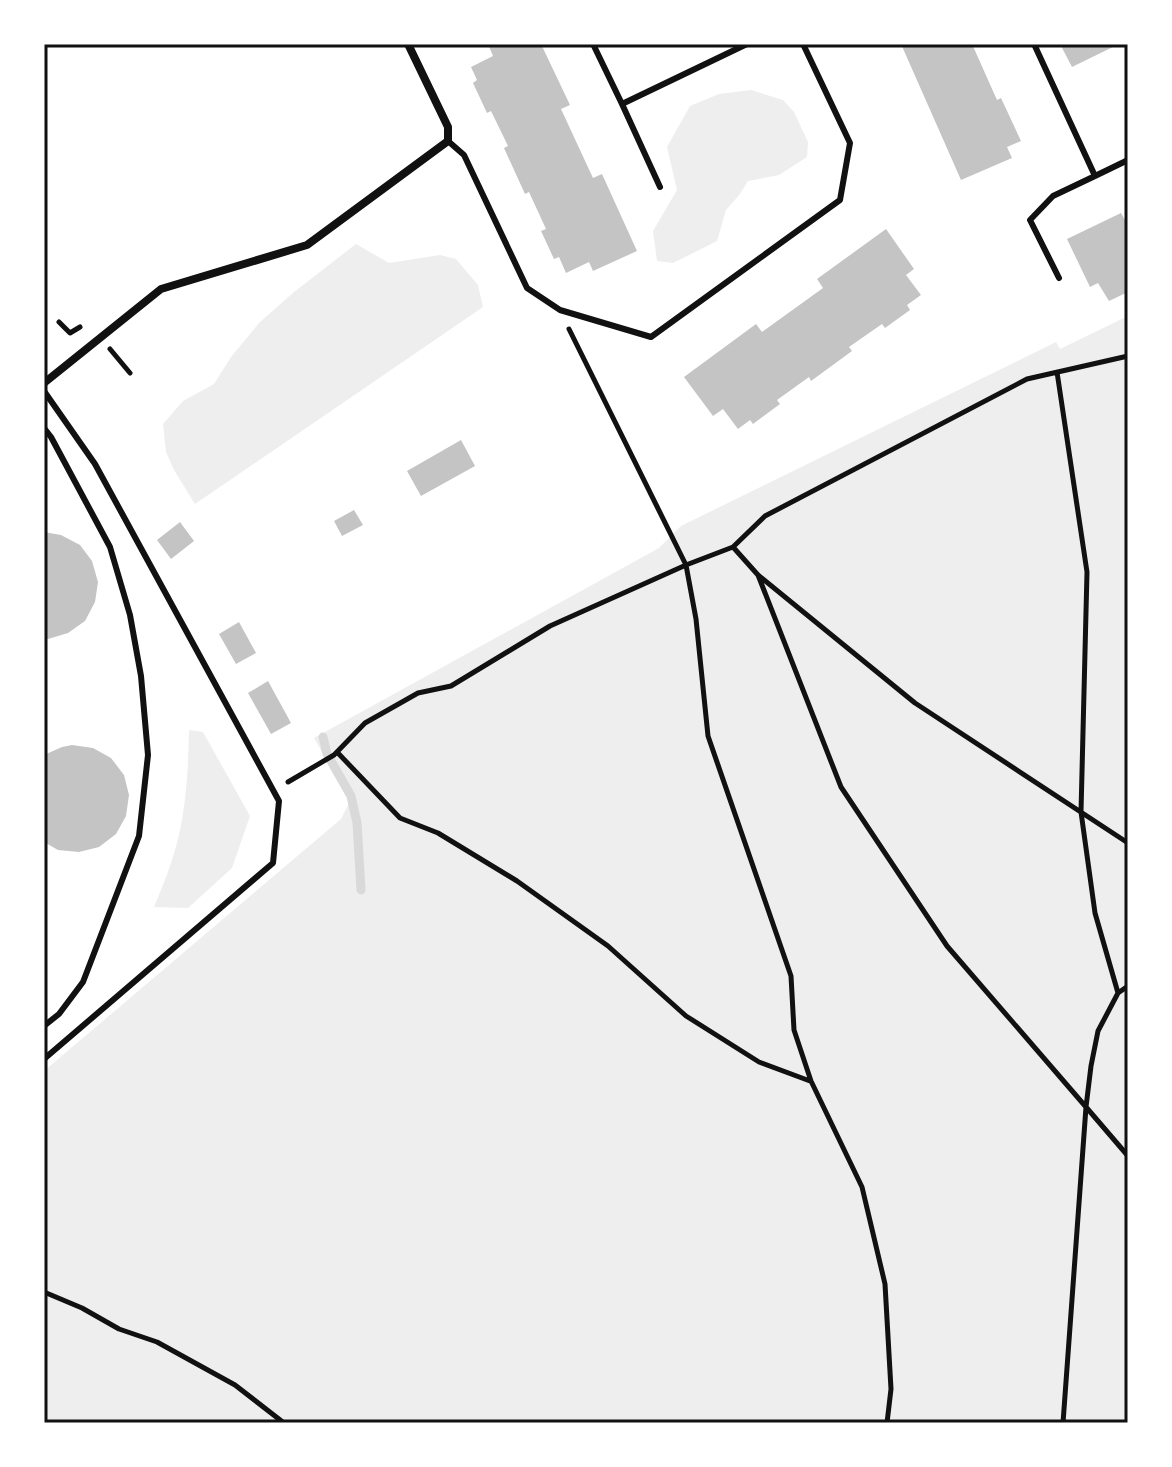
<svg xmlns="http://www.w3.org/2000/svg" width="1172" height="1467" font-family="Overpass,sans-serif">
<style>
.green{fill:#eee}
.lines{fill:none;stroke-linecap:round;stroke-linejoin:round}
.stream{stroke:#d9d9d9;stroke-width:9}
.building{fill:#c4c4c4}
.path{stroke:#111;stroke-width:5}
.service{stroke:#111;stroke-width:6}
.minor{stroke:#111;stroke-width:8}
.neatline{fill:none;stroke:#111;stroke-width:3}
</style>
<rect width="100%" height="100%" fill="#fff"/>
<path class="green" d="M751 90 783 100 794 112 808 142 807 157 779 175 748 181 740 194 726 210 717 241 673 263 657 261 653 231 677 190 667 147 690 106 719 94Z
M356 244 389 263 440 255 456 259 478 285 483 307 195 504 174 470 166 452 163 424 183 401 214 384 231 357 259 323 294 292Z
M1128 316V1423H44V1071L341 819 350 801 314 738 659 548 681 526 1050 345 1056 342 1060 349Z
M189 730 203 732 250 816 232 868 188 908 154 907C160 892 167 876 172 860 186 818 188 774 189 730Z"/>
<g class="lines">
<path class="stream" d="M323 737 327 754
M331 761 351 796 357 823 361 890"/>
</g>
<path class="building" d="M488 44H541L570 105 561 109 593 178 602 174 637 251 593 271 589 262 566 273 559 257 554 259 541 231 546 229 529 192 525 194 504 148 508 146 491 111 487 113 473 83 477 80 471 67 493 56Z
M901 44H972L997 100 1001 98 1021 141 1007 147 1012 158 961 180Z
M1060 44H1119L1072 67Z
M1121 213 1125 220 1128 219V292L1109 301 1098 283 1090 287 1067 239Z
M886 229 914 269 906 275 921 295 907 305 910 310 885 328 882 324 849 347 852 351 811 381 809 377 777 400 780 404 753 424 750 420 738 429 723 409 713 416 684 377 756 324 762 332 823 288 817 279Z
M461 440 475 466 421 496 407 471Z
M354 510 363 525 342 536 334 521Z
M180 522 194 541 171 559 157 540Z
M44 532 61 535 80 545 92 561 98 582 95 602 85 621 68 633 48 639H44Z
M239 622 256 653 236 664 219 634Z
M268 681 291 723 271 734 248 693Z
M72 745 93 748 111 758 124 775 129 795 126 816 116 834 99 847 79 852 58 850 44 842V755L62 747Z"/>
<g class="lines">
<path class="path" d="M59 322 70 333 80 327
M569 329 686 565 696 619 708 736 791 976 794 1030 811 1081 862 1187 885 1284 891 1389 887 1423
M110 349 130 373
M1057 372 1087 572 1081 812 1095 913 1118 993
M733 547 758 575 915 703 1128 843
M758 575 841 787 947 946 1086 1107 1063 1423
M337 752 400 818 438 833 517 881 608 946 686 1016 759 1062 810 1081
M288 782 334 755 365 723 418 693 451 686 550 626 686 565 733 547 765 516 1027 379 1128 356
M1128 986 1118 993 1098 1031 1091 1066 1086 1107 1128 1156
M44 1292 82 1308 119 1329 157 1342 235 1385 284 1423"/>
<path class="service" d="M593 44 622 104 747 44
M1034 44 1095 176 1053 196 1030 220 1059 278
M622 104 660 187
M448 141 464 155 527 288 560 310 651 337 840 200 850 143 803 44
M1095 176 1128 160
M44 391 95 464 279 801 273 863 44 1059
M44 428 51 437 110 547 130 615 141 676 148 755 139 836 83 982 59 1014 44 1026"/>
<path class="minor" d="M44 383 161 289 307 245 448 141V127L408 44"/>
</g>
<rect width="1172" height="1467" fill="none" stroke="#ffffff" stroke-width="92"/>
<rect x="46" y="46" width="1080" height="1375" class="neatline"/>
</svg>
